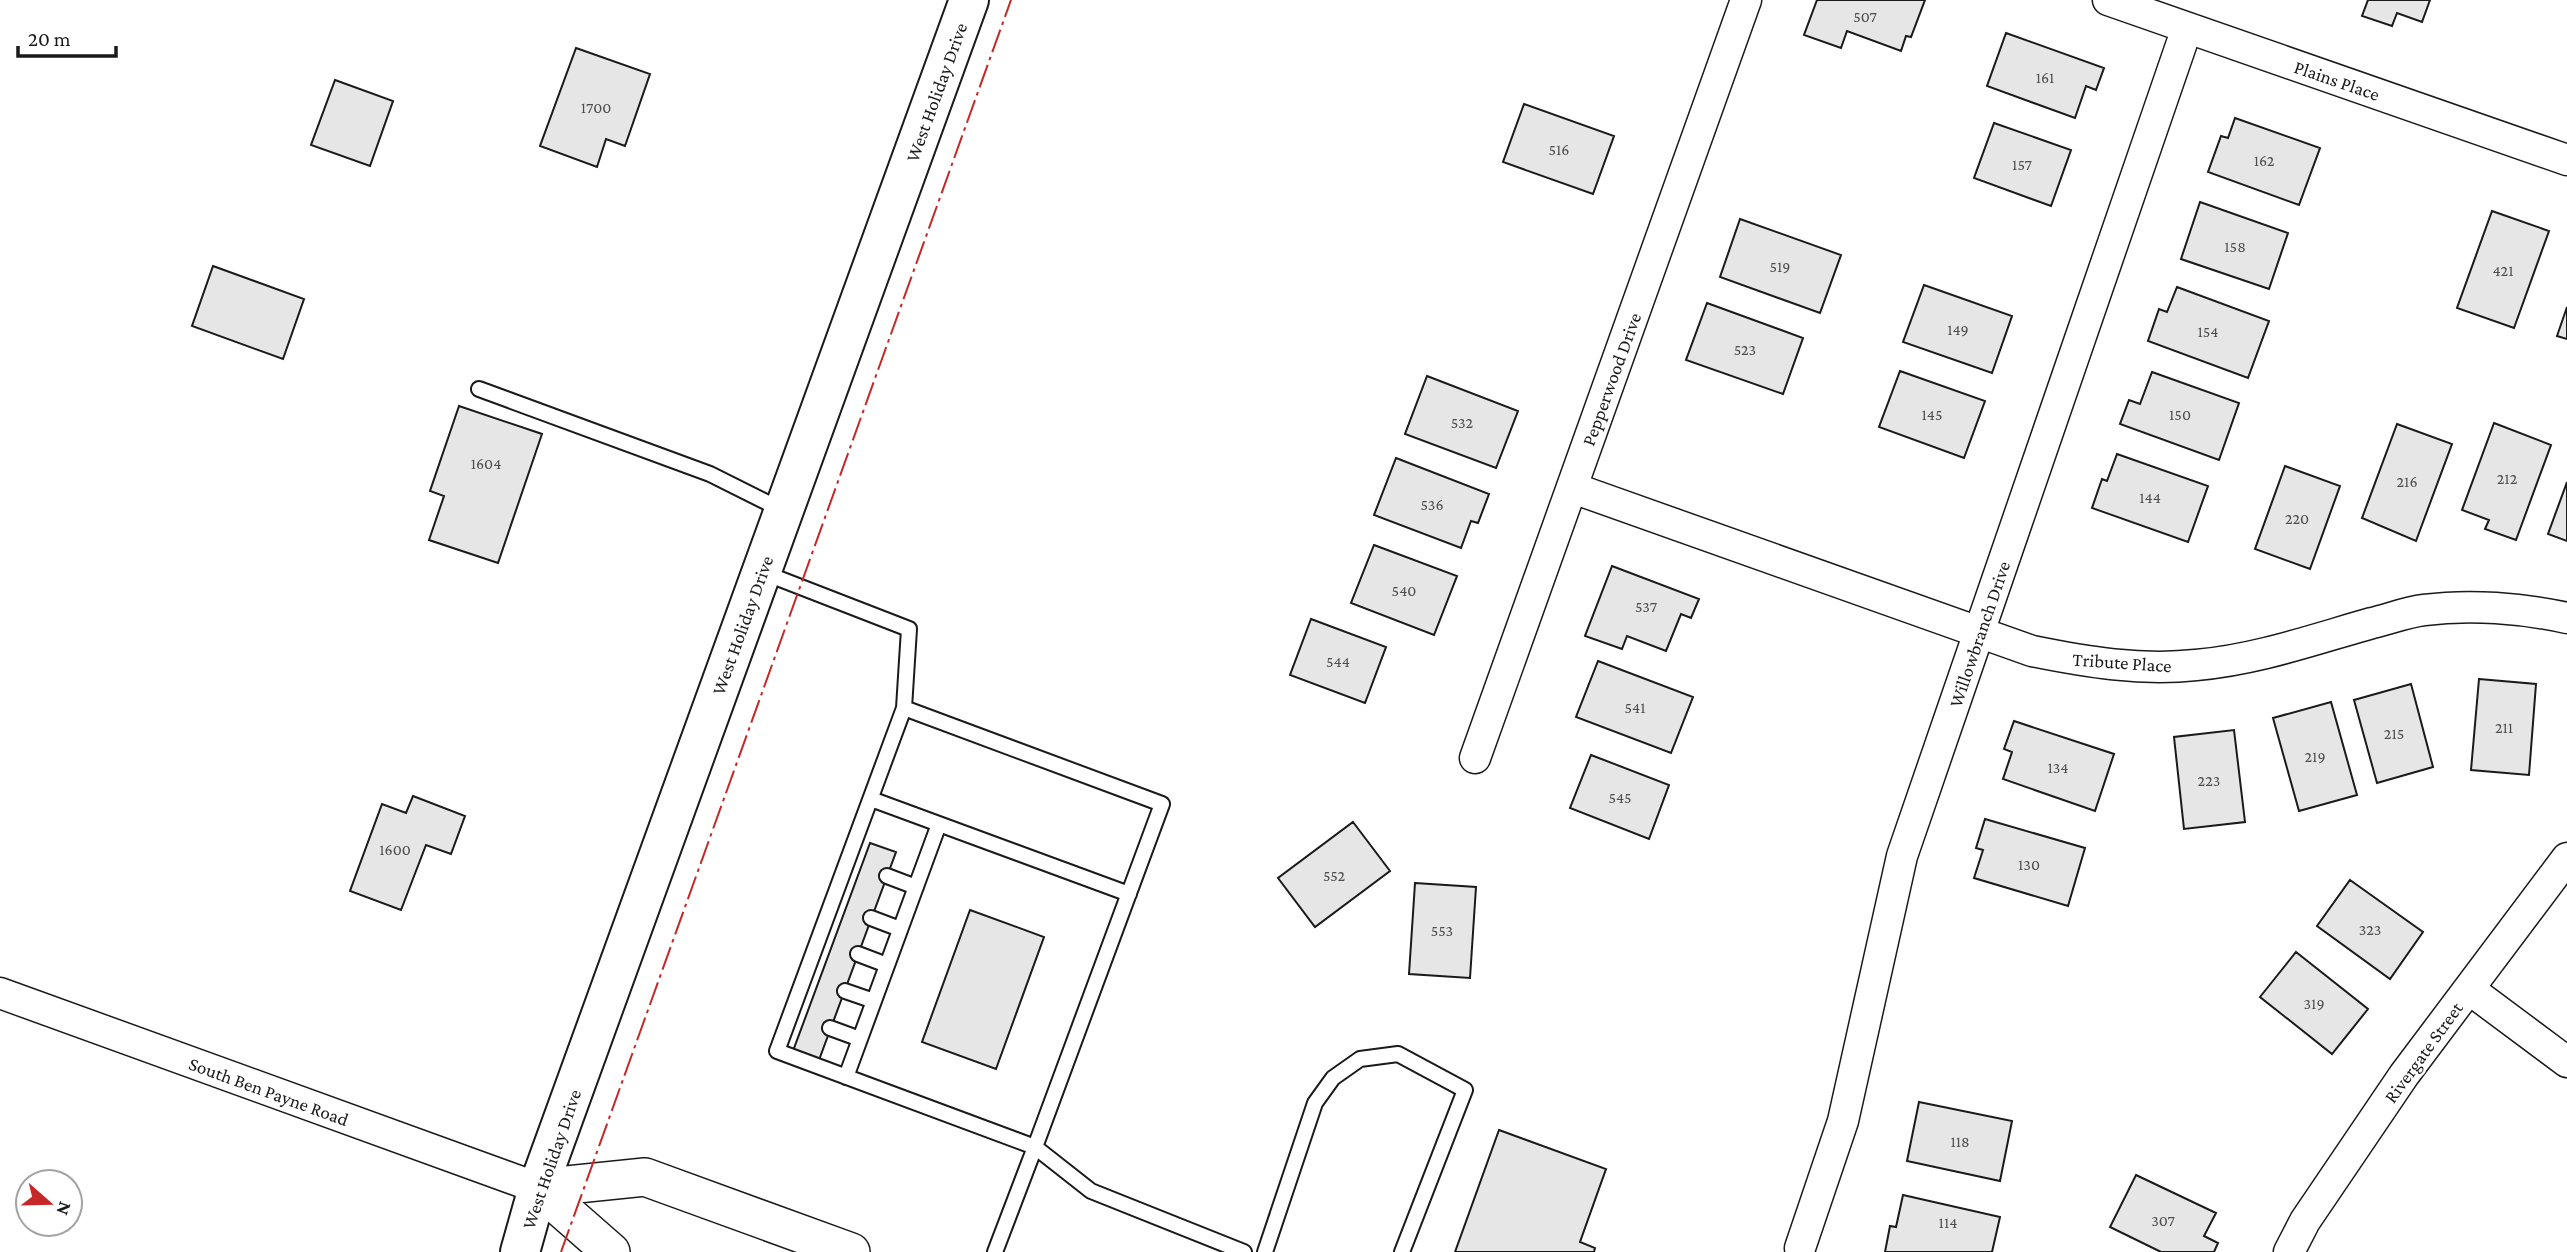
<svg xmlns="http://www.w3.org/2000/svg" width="2567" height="1252" font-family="'Crimson Pro',serif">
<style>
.building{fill:#e6e6e6;stroke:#1a1a1a;stroke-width:2}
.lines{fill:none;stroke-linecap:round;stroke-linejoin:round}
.service-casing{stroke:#1a1a1a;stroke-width:18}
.minor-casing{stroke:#1a1a1a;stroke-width:33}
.tertiary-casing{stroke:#1a1a1a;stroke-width:40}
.primary-casing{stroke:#1a1a1a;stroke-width:42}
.service{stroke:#fff;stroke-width:14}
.minor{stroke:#fff;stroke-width:30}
.tertiary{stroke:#fff;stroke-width:37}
.primary{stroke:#fff;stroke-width:38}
.power{stroke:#c62828;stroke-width:2;stroke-dasharray:24 5 3.5 5;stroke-linecap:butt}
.labels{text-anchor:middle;stroke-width:5;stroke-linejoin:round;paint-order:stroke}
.number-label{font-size:16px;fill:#4d4d4d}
.street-label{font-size:19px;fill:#1a1a1a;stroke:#fff}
</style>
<rect width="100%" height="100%" fill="#fff"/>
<path class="building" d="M1817 0H1925L1911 37 1906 36 1901 51 1847 31 1841 48 1804 35Z
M2368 0H2430L2422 22 2397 13 2392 26 2362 16Z
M2006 33 2104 68 2096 90 2086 86 2075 118 1987 86Z
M576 48 650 74 625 146 606 139 597 167 540 146Z
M335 80 393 101 370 166 311 145Z
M1524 104 1614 136 1593 194 1503 162Z
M2235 118 2320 148 2299 205 2208 172 2221 136 2228 138Z
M1994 123 2071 150 2051 206 1974 178Z
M2200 202 2288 233 2269 289 2181 259Z
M2492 211 2549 231 2514 328 2457 308Z
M1740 219 1841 255 1820 313 1720 277Z
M213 266 304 299 283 359 192 326Z
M1924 285 2012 316 1992 373 1903 342Z
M2177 287 2269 321 2248 378 2148 341 2159 309 2167 312Z
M1707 303 1803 338 1783 394 1686 360Z
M2567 307V339L2557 336Z
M1900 371 1985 401 1964 458 1879 427Z
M2152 372 2239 403 2219 460 2120 424 2129 400 2140 404Z
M1427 376 1518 411 1496 468 1405 434Z
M459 406 542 434 498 563 429 540 444 496 430 491Z
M2494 423 2551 445 2516 540 2485 529 2489 520 2462 510Z
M2397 424 2452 444 2416 541 2362 518Z
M2117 454 2208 486 2188 542 2092 508 2102 479 2107 481Z
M1396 458 1489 494 1478 523 1471 521 1461 548 1374 515Z
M2285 466 2340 486 2310 569 2255 549Z
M2567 482V541L2548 534Z
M1374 545 1457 576 1434 635 1351 603Z
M1612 566 1699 599 1691 618 1681 614 1666 651 1627 636 1622 649 1585 636Z
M1311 619 1386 647 1365 703 1290 675Z
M1598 661 1693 697 1671 753 1576 717Z
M2479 679 2536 684 2529 775 2471 770Z
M2411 684 2433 767 2377 783 2354 700Z
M2331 702 2357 795 2299 811 2273 718Z
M2014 721 2114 754 2095 811 2003 779 2012 752 2004 749Z
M2234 730 2245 822 2184 829 2174 737Z
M1591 755 1669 785 1649 839 1570 808Z
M413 796 465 816 451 854 426 845 401 910 350 891 382 804 406 813Z
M1985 819 2085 848 2068 906 1974 878 1983 850 1976 848Z
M1353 822 1390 871 1315 927 1278 878Z
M870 843 896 852 819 1060 793 1051Z
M2350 880 2423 932 2390 979 2317 926Z
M1415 883 1476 887 1470 978 1409 974Z
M970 910 1044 937 996 1069 922 1042Z
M2296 952 2368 1009 2332 1054 2260 997Z
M1919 1102 2012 1121 2000 1181 1907 1161Z
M1499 1130 1606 1169 1580 1242 1595 1248 1594 1252H1455Z
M2136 1175 2216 1213 2204 1236 2218 1243 2214 1252H2161L2110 1227Z
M1903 1195 2000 1217 1992 1252H1885L1890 1226 1896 1227Z"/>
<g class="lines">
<defs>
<path id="service" d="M479 389 710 474 782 510
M762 572 909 629 904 708 777 1051 1035 1147 1162 804 904 708
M871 799 1129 894
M887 876 916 887
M871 918 900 929
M858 954 887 965
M845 991 874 1001
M830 1028 860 1039
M846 1077 939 824
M995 1252 1035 1147 1091 1191 1244 1252
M1265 1252 1315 1103 1333 1078 1360 1059 1398 1054 1465 1090 1402 1252"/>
<path id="minor" d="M2108 0 2567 160
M1573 488 2032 651C2086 662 2141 671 2196 665 2256 660 2315 639 2372 623 2389 619 2407 612 2424 610 2470 604 2522 608 2567 618
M1475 758 1746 0
M2469 989 2567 1062
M0 993 538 1188
M1800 1248 1843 1121 1902 856 2187 28
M2289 1252 2305 1221 2404 1075 2567 858"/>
<path id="tertiary" d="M538 1188 645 1177 851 1252
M538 1188 611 1252"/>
<path id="primary" d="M520 1252 538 1188 969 0"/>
</defs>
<use href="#service" class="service-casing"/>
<use href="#minor" class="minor-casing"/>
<use href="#tertiary" class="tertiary-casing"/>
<use href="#primary" class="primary-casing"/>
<use href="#service" class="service"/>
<use href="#minor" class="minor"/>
<use href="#tertiary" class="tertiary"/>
<use href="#primary" class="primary"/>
<path class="power" d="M561 1252 1011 0"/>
</g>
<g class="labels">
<g class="number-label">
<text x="1865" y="22">507</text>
<text x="2045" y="83">161</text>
<text x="596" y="113">1700</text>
<text x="1559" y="155">516</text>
<text x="2264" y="166">162</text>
<text x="2022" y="170">157</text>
<text x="2235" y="252">158</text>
<text x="1780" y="272">519</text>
<text x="2503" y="276">421</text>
<text x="1958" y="335">149</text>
<text x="2208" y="337">154</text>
<text x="1745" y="355">523</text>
<text x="1932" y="420">145</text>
<text x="2180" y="420">150</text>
<text x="1462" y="428">532</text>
<text x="486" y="469">1604</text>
<text x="2507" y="484">212</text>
<text x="2407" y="487">216</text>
<text x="2150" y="503">144</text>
<text x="1432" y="510">536</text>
<text x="2297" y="524">220</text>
<text x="1404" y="596">540</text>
<text x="1646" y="612">537</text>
<text x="1338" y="667">544</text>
<text x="1635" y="713">541</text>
<text x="2504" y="733">211</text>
<text x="2394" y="739">215</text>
<text x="2315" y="762">219</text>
<text x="2058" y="773">134</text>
<text x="2209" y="786">223</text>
<text x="1620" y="803">545</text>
<text x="395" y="855">1600</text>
<text x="2029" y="870">130</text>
<text x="1334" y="881">552</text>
<text x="2370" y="935">323</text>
<text x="1442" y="936">553</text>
<text x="2314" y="1009">319</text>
<text x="1960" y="1147">118</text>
<text x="2163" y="1226">307</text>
<text x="1948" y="1228">114</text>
</g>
<g class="street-label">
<text transform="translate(2337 80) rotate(19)" y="7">Plains Place</text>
<text transform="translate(936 92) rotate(-70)" y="7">West Holiday Drive</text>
<text transform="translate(1611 379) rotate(-70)" y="7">Pepperwood Drive</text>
<text transform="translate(742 625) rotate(-70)" y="7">West Holiday Drive</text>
<text transform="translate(1979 634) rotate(-71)" y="7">Willowbranch Drive</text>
<text transform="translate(2122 662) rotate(4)" y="7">Tribute Place</text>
<text transform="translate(2423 1052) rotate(-54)" y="7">Rivergate Street</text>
<text transform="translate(269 1091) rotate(20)" y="7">South Ben Payne Road</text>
<text transform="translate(551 1159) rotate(-71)" y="7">West Holiday Drive</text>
</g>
</g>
<g transform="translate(49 1203) rotate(110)"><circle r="33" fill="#ffffff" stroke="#a3a3a3" stroke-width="2"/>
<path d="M0-5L12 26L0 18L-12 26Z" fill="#c62828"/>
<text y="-10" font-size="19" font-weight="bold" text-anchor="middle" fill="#1a1a1a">N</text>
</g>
<path d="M18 46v10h98v-10" fill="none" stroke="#1a1a1a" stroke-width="3.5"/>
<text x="28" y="46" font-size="21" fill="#1a1a1a" stroke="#ffffff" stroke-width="5" paint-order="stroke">20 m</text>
</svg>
